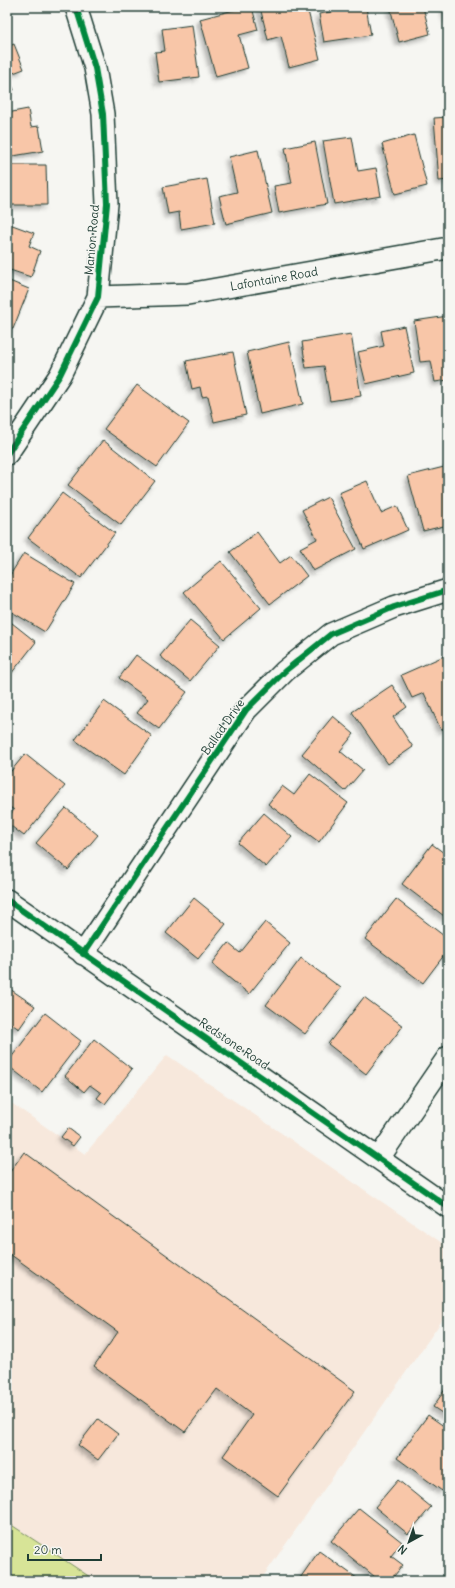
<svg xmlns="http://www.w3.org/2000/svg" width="455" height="1588" font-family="Delius,sans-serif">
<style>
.built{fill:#f7e8dc}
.green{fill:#d7e497;stroke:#7b9066}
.building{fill:#f8c6a8;stroke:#1f3d34;filter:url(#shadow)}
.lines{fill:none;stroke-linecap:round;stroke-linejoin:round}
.street-casing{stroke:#1f3d34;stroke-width:24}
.street{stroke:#f6f6f2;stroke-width:21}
.cycleway-casing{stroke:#f6f6f2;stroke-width:8}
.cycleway{stroke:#00873e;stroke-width:6}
.labels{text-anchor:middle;stroke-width:3;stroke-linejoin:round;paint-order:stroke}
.street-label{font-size:12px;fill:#1f3d34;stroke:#f6f6f2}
</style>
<defs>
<filter id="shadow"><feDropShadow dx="-3.5" dy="3.5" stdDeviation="2" flood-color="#0004"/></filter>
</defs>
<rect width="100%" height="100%" fill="#f6f6f2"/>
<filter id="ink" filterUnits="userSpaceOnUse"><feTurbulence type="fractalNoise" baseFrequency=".025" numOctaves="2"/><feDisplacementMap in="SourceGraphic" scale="8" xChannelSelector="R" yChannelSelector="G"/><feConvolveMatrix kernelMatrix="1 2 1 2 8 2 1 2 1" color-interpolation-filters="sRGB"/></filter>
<g filter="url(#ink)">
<path class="built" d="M167 1055 448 1247V1312L260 1581H7V1100L85 1154Z"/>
<path class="green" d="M7 1522 96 1581H7Z"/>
<path class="building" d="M245 7H252L258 30 239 35 248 68 216 77 200 19Z
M260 7H307L320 59 289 67 281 36 268 40Z
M335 7H366L371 35 324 42 319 14 336 11Z
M390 7H423L430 34 399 42Z
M444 7H448V21Z
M192 25 199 77 159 82 155 52 165 51 162 29Z
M14 44 24 69 8 75 14 90 7 93V47Z
M28 109 31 127 39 126 43 151 7 157V113Z
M448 117V180L439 181 434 118Z
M414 135 427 186 395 194 382 144Z
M352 137 358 171 376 168 381 196 334 204 323 141Z
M315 142 327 204 279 213 274 186 292 183 285 148Z
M258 150 272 213 226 224 219 196 237 192 229 157Z
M7 165H46L47 205H7Z
M207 179 215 223 181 229 179 212 168 214 163 187Z
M7 223 34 233 29 246 40 251 31 277 7 269Z
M7 280 29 289 13 329 7 327Z
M448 316V380L435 382 431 361 420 362 414 321Z
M404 326 414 373 366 384 358 352 384 346 381 331Z
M351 334 361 396 330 401 324 366 306 368 302 342Z
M289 342 303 404 260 414 247 352Z
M233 352 246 415 214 422 208 396 202 397 200 387 192 389 186 361Z
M137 385 189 423 157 467 104 429Z
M103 440 155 481 121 525 68 485Z
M448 466V525L423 531 408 476Z
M367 481 381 513 397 506 408 530 364 549 339 493Z
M62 493 115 533 81 578 28 538Z
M328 497 356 549 313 571 300 548 317 539 302 510Z
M257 532 280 563 291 555 307 576 270 604 230 552Z
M24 553 75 584 45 632 7 609V580Z
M221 561 261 608 224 639 184 592Z
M7 619 36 642 7 679Z
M190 620 220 645 190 681 160 656Z
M136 655 187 692 159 729 137 713 148 699 119 678Z
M444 656 448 666V727L441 730 424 693 412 698 401 675Z
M392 685 407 707 393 717 413 747 388 764 352 712Z
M104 701 152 736 124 775 75 740Z
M333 716 354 734 340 751 363 770 345 791 302 754Z
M25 754 65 786 24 836 7 823V818L14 810 7 805V776Z
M310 774 348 803 319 842 268 804 282 786 294 795Z
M66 808 98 835 68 870 36 843Z
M264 813 292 837 266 867 238 843Z
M432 844 448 856V919L402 884Z
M194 898 226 924 198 959 166 933Z
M396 899 448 939V950L423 983 365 939Z
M265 922 290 943 249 994 212 964 228 943 240 953Z
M301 958 341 988 305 1034 266 1005Z
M7 987 35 1006 19 1029 7 1021Z
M364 997 403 1026 366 1074 328 1044Z
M45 1013 81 1041 42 1092 7 1065V1063Z
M94 1039 132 1069 105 1104 97 1098 101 1093 90 1085 84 1092 65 1076Z
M68 1128 80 1137 73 1146 61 1137Z
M24 1152 355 1391 278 1496 223 1456 252 1415 217 1389 185 1432 94 1366 118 1332 7 1252V1176Z
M448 1385V1417L433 1407Z
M428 1415 448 1429V1483L442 1491 397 1458Z
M98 1419 118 1434 98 1460 78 1445Z
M398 1480 431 1507 408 1534 375 1507Z
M359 1508 402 1542 391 1556 403 1565 390 1581H380L331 1541Z
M319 1551 361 1581H298Z"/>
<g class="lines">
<defs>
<path id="street" d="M98 297 188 294 448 248
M7 454 60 375 98 297 107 204 103 114 95 68 76 7
M7 900 448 1207
M83 954 246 710 285 671 331 634 394 607 448 590
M379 1158 448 1057"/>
</defs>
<use href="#street" class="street-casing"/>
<use href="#street" class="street"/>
<defs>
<path id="cycleway" d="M7 454 60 375 98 297 107 204 103 114 95 68 76 7
M7 900 448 1207
M83 954 246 710 285 671 331 634 394 607 448 590"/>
</defs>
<use href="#cycleway" class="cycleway-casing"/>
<use href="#cycleway" class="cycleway"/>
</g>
</g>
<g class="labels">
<g class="street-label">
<text transform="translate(92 240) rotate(-85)" y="4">Manion Road</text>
<text transform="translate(274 279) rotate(-10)" y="4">Lafontaine Road</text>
<text transform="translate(223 727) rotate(-55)" y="4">Ballad Drive</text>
<text transform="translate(234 1044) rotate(34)" y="4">Redstone Road</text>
</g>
</g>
<rect width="455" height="1588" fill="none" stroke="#f6f6f2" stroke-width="24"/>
<rect x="12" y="12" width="431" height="1564" fill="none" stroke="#1f3d34" stroke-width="1.5" filter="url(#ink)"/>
<g transform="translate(409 1542) rotate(220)" stroke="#f6f6f2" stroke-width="3" paint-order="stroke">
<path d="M0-3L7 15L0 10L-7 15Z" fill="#1f3d34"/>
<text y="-6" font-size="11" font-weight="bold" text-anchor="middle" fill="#1f3d34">N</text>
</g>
<path d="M28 1554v6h73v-6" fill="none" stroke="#1f3d34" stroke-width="2"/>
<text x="34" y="1554" font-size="12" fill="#1f3d34" stroke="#f6f6f2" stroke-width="3" paint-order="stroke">20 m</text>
</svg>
